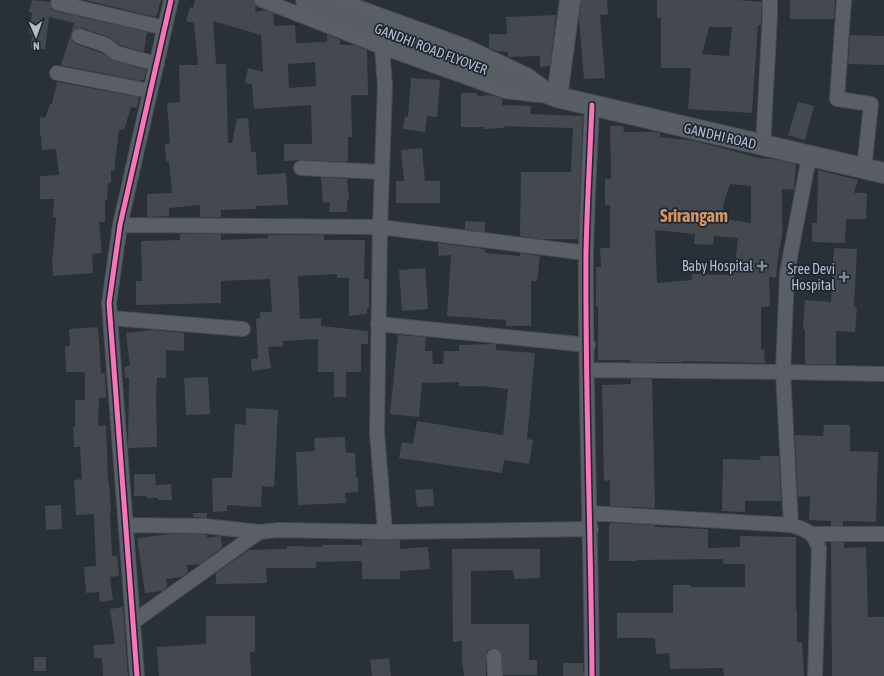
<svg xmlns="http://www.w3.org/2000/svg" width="884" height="676" font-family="'Asap Condensed',sans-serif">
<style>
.building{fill:#444950;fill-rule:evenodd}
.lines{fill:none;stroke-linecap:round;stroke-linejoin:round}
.street-casing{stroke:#484c53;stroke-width:16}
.secondary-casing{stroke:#484c53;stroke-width:22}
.street{stroke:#5a5e66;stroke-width:14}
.secondary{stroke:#595d64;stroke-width:20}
.cycleway-casing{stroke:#1d2633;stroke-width:8}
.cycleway{stroke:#fb73b8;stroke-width:5}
.poi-dot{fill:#848b96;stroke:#1d2633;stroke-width:1.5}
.labels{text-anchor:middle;stroke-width:3.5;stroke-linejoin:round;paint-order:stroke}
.street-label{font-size:14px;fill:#b4bcc9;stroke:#1d2633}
.poi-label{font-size:14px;fill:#b4bcc9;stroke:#1d2633;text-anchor:end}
.district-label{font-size:18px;font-weight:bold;fill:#d59563;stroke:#1d2633}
</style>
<rect width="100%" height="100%" fill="#2a3038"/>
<path class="building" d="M32 0 50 2 52 9 56 11 147 32 144 52 120 45 109 37 82 28H77L71 33 74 23 49 17 45 49H31L32 34 29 33 32 13 29 12Z
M85 0H161L156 17Z
M195 0H254L256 6 255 12 265 10 273 13 274 26 295 25 296 43 327 42V35H328L340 40V45H354L367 50 368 95H351L352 137H348V161H346V162L301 160 284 161V144H312L311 105 254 109 252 84 245 83 248 68 263 72 261 35 213 21 216 64H226L228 143H232L237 119 248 118 251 152H256L257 175 286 173 288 205 256 206V209L221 210V217H200V205L169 208V216L147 217V194L172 193 169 161H166L165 144 170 143 167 103 180 102 179 65H198L194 23 186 21 190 7 193 8ZM315 62 316 86 289 88 288 64Z
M581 0H607L608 14 600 15 605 78 584 79 579 18Z
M657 0H737L762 2 761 25H758L752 113 688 109 691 68H661V18H657ZM709 27H732L729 56 702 54Z
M790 0H835L834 19H790Z
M556 15 550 66 540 67V56L508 57V52L497 51 489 48V34H507L506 17Z
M71 34 72 41 76 44 102 53 114 61 146 70 144 80 142 79V81L61 65Z
M850 35 884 36V65L848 64Z
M411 78 440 80 437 117 427 116 425 132 403 129 405 116 408 117Z
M57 82 139 97 137 108 131 107 124 130 119 129 114 171 111 170V183H108L107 200H105V222H99L102 253 92 254 93 273 53 276 52 256H53L56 217H53L54 199H40V176L59 175 56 149 42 150 41 135H40V117L45 118 50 104H52Z
M461 93H477V96L491 95 502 99V105L531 106 530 114 583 116 578 239H541L520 236 521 172H571L573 128 503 126 504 128 484 129V127H461Z
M798 102 814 106 805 140 788 135Z
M610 126H623L624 132H656L660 133V137L695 141 759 158 773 159 796 164 794 190 782 189V227H783L780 248H779L776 278 769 277 770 306 761 307V350L764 349 765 363 682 361V362H631V360H598V306H596V267H601L600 248H610V205H605V179H611ZM730 184 751 186V223L724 219 723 206ZM655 230 695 234 694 244 713 245 714 236 738 238 734 275 692 274V280L657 283Z
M422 148 425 181H440V203H396V181H404L401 150Z
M818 170 858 180 854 193H867L866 219H846L845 243 812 242V223H817Z
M321 177 347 179 349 200 347 201V212H329L330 202 323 203Z
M465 221 485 222V232L465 229Z
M180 234H221V240L268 238V235H324V240H365L364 279H369V308H367V314L349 316V278H337V274L298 276 300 319 321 318V326L368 331V344H361V372H346V397H334V372H318V339L283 341V346L268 347 271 368 252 371 251 359H258L256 319 260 318V312H272L270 279 221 281V303L136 305V281H142L141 241 180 240Z
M438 243 485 249V253L520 256V253L540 256 537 281H531V326H506V320L447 316 451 255 439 256Z
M834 248 857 249 854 307H857L855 332 836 331V365L805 364V329H803L805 300 831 302Z
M425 268 428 309 402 311 399 270Z
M98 327 101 373H105L106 398H99L98 426 106 425 108 482H109L111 512H110L112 556H117L119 576 110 577 113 600 100 602 99 592 86 593 84 567 96 566 94 514 76 515 74 480 82 479 80 447H74L73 427H75V400H85V372H66L65 346H70L69 329Z
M152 330 184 333V351L166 350V378H157L156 399 157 447 128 448 129 378H125L124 367 130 366 126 333Z
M398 335 426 337 425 351H432L433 364H443L444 351H459V345L496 344V350L535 353 527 439 533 440 529 464 504 460 502 473 399 458 402 442 413 444 417 421 503 435 508 389 481 386H459V382L422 383 419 417 390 414Z
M208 377 210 414 186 415 184 378Z
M631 379H652L655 508 610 506V480L604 481 602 385 631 384Z
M246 408 278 410 274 487 262 486 261 507 227 505V511L213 512 212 478H232L235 424 246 425Z
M824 425H850V451L878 452 876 522 843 521V526H831V521L809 520 810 496 798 497 795 435 823 436Z
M345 437 346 453H355L356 478H358V492L345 493 346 503 298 505 296 452 315 451 314 438Z
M760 456H779L781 501H745V512L722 511 723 459 761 460Z
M134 474H155L156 485 171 484 172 500H158V498H147V496H134Z
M433 489 434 506 417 507 415 490Z
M61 505 62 529 46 530 45 506Z
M193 513H207V518L193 517Z
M610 523 655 525V527L708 529V548L740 547V536L796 537V611H797V642H802L804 676H724L723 668 670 669 669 653 656 654 655 638H617V613H673V585H691V587H745V564H723V559L637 560V561H609V525H610Z
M172 534H204L207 535V538L221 536 222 548 200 564 187 565 188 572 181 577 166 579 167 587 162 591 145 593 137 538Z
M362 540H400V549L428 547 430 569 400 571V579H362V561L316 562V568H266L267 583 216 584V573L249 550 287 549V546L322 547V545H362Z
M831 542H844V548L866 547 868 617H884V676H832Z
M452 549H540V578L514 579 513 570 471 571V624H529V660H537V675H503L501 652 498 649 494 648 490 649 486 652V676H464L462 662V641L453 642Z
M123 607 128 676H103L102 658H94V645L115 644 110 609Z
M206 616H255V652H250L251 676H159L157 647 206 644Z
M34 657H46V671H34Z
M389 658 391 676H372L370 660Z
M563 663H583L584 676H563Z"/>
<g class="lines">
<defs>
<path id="street" d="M262 0 382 47 505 91 539 95
M338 0 465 46 527 75 542 86
M844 0 837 99 871 104 864 169
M58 3 165 28
M79 36 106 45 116 53 157 64
M382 47 385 86 380 227 377 432 385 532
M57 73 150 91
M592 105C590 155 587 204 586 253 585 394 591 535 592 676
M763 146 770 14V0
M301 168 382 172
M120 225 380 227 586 253
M110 318 243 329
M378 324 588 345
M587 370 783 372 884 374
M589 513 791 525C806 530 813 531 819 548L815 676
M126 525 205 526 259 532
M791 525 783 372 787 273 809 157
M811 534H884
M133 622 259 532 279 530 385 532 591 529
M494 656 495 676
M137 676 109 303 120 225 171 0"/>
<path id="secondary" d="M306 0 332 11 557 97 884 173
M557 97 570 0"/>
</defs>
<use href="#street" class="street-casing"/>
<use href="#secondary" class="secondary-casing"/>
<use href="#street" class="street"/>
<use href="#secondary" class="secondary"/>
<defs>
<path id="cycleway" d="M592 105C590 155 587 204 586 253 585 394 591 535 592 676
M137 676 109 303 120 225 171 0"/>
</defs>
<use href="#cycleway" class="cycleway-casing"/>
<use href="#cycleway" class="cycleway"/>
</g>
<g class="poi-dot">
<path d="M760 260h4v4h4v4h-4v4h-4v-4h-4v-4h4z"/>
<path d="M842 271h4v4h4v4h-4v4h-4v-4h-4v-4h4z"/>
</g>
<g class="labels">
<g class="street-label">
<text transform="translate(431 49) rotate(21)" y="5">GANDHI ROAD FLYOVER</text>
<text transform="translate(720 136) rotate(13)" y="5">GANDHI ROAD</text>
</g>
<g class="poi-label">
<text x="753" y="271">Baby Hospital</text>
<text x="835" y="274">Sree Devi<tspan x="835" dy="16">Hospital</tspan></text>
</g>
<g class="district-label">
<text x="694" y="222">Srirangam</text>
</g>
</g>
<g transform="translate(36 36) rotate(178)" stroke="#1d2633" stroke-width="3" paint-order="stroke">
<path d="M0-3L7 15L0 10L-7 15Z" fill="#b4bcc9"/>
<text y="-6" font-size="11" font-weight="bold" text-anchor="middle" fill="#b4bcc9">N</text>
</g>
</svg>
